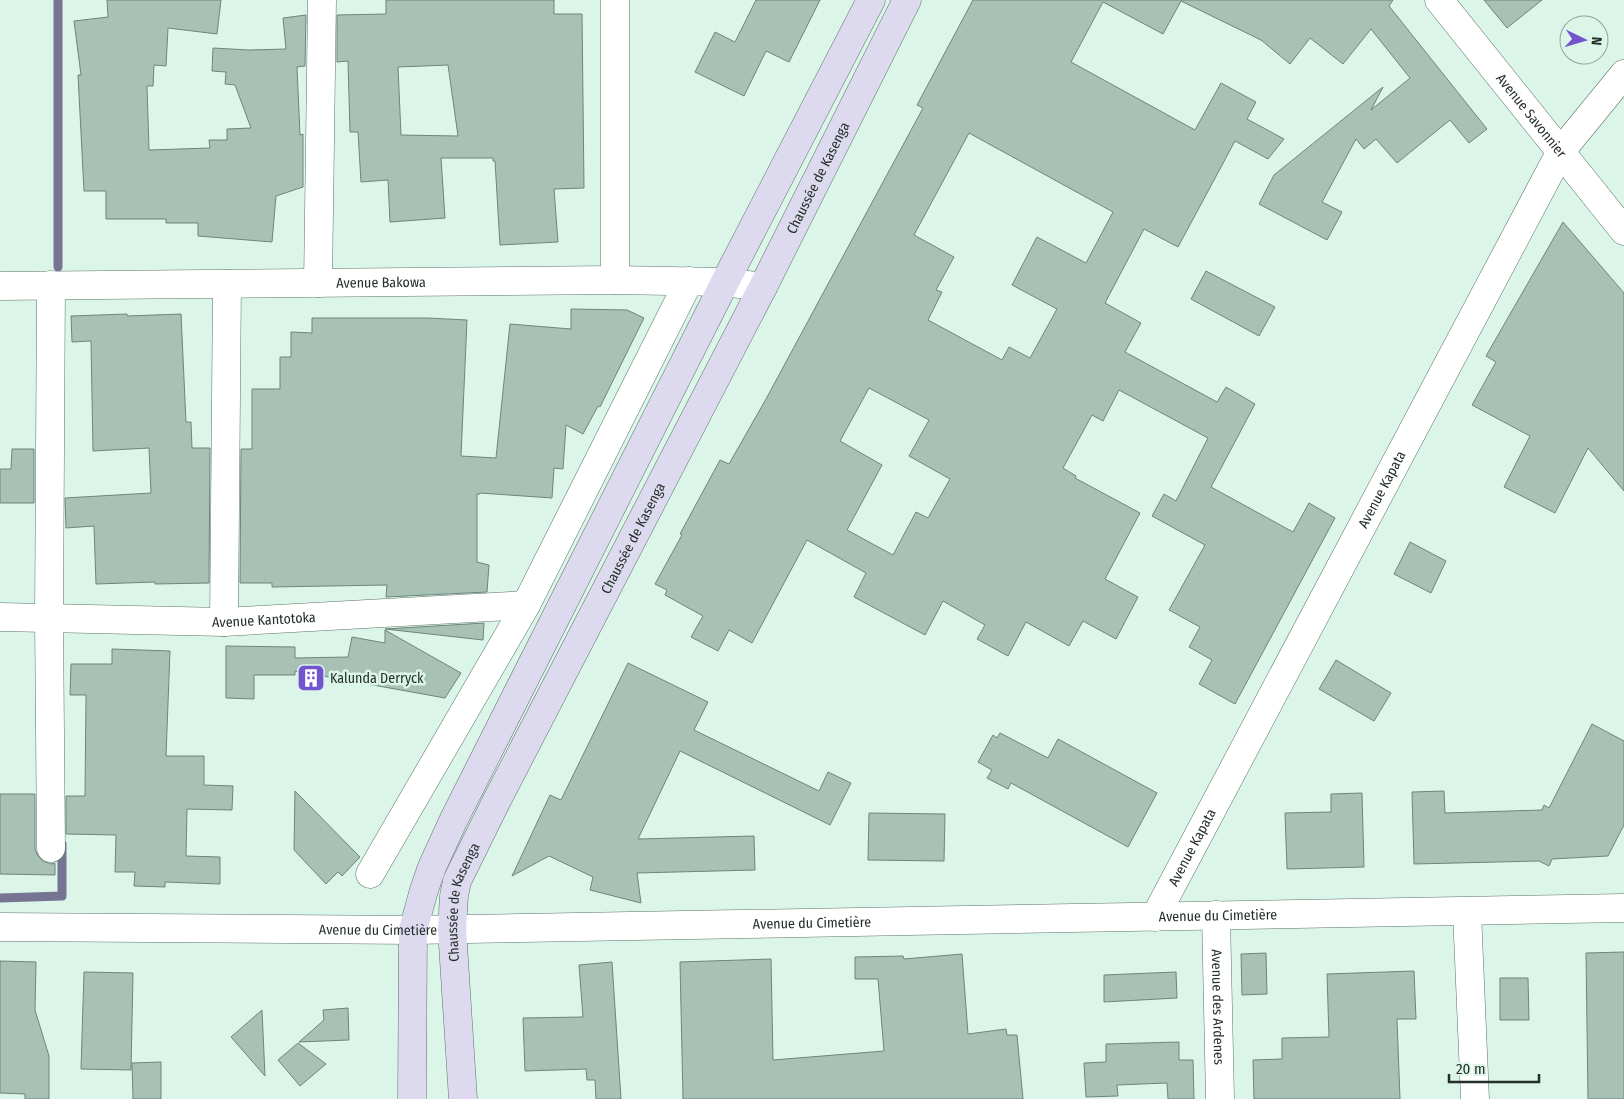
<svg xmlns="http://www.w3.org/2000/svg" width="1624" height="1099" font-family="'Fira Sans Condensed',sans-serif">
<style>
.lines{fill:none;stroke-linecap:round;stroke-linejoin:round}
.stream{stroke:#767492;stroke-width:9}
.building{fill:#a7c1b5;stroke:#6d857a;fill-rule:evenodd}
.minor-casing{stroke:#5d7469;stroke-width:29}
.tertiary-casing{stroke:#5d7469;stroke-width:29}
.secondary-casing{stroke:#5d7469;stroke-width:29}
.minor{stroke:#fff;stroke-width:28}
.tertiary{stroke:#fff;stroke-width:28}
.secondary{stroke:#dddaf0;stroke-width:28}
.labels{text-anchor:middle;stroke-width:5;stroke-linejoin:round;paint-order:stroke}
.street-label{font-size:14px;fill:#252f2a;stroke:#dbf6e9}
.poi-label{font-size:14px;fill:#252f2a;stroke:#dbf6e9;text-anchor:start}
</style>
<rect width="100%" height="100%" fill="#dbf6e9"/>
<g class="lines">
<path class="stream" d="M58 0V267
M0 898 62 896V844"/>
</g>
<path class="building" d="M107 0H221L217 34 168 28 166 66 154 65 153 86H147L149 150 210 148 209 140H227V129L251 128 235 85 225 84 226 72 212 71 213 48 249 50 286 49 283 18 306 15 305 66 297 67 300 135 303 134V187L276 196 272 242 198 236V223H166V219H106V191H84L78 75H81L74 21 108 17Z
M386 0H554V14H582L584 188 554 189 558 242 500 245 495 161H493V158H441L445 218 390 222 388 180 361 182 358 132H350L348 61 337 62V15L386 14ZM448 65 458 136 401 135 398 67Z
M756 0H820L789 62 766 51 744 96 695 72 715 32 735 42Z
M973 0H1393L1389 6 1487 129 1469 143 1450 120 1397 163 1376 139 1364 149 1356 139 1322 202 1342 212 1327 240 1259 204 1274 175 1383 87 1371 110 1410 78 1371 29 1343 64 1310 38 1290 64 1261 40 1181 1 1163 34 1103 2 1071 62 1195 130 1221 83 1256 102 1247 119 1284 139 1268 159 1235 141 1178 247 1144 229 1105 303 1141 323 1125 352 1217 402 1226 387 1255 404 1211 487 1293 532 1309 503 1335 518 1235 704 1199 684 1212 660 1189 647 1200 627 1169 610 1205 545 1152 516 1164 494 1176 501 1208 438 1119 390 1103 421 1092 415 1063 468 1076 476 1075 478 1140 513 1105 579 1138 597 1116 639 1083 621 1069 646 1026 622 1008 656 977 639 985 625 943 601 925 635 854 597 866 573 807 540 752 643 729 630 718 651 691 637 703 616 665 595 667 590 655 584 682 535 680 534 720 460 729 464 766 399 923 108 917 105ZM969 133 1113 212 1086 263 1037 237 1012 285 1057 309 1030 358 1009 347 1002 360 928 320 942 292 936 290 954 257 914 235ZM869 388 929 420 909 456 950 479 928 518 916 512 893 555 847 530 882 465 840 441Z
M1484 0H1542L1507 28Z
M1563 222 1624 293V491L1588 448 1555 513 1504 487 1530 436 1472 405 1496 362 1486 356Z
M1206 271 1275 307 1259 336 1191 299Z
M571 309 627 310 644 318 600 407 598 406 583 434 566 425 563 469 554 468 552 498 480 493V494H477V562L489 565 487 592 386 597 387 585 272 587V583H240L241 449H252V389H280V357H291V332L312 333V318H428L467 320 461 456 496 458 510 324 571 329Z
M127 314V316L181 314 186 422H191L192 448H210L209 583 155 584V582L96 584 94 526 66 528 65 498 151 493 149 448 93 451 91 341 72 342 71 316Z
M12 449H34V503H0V469H11Z
M1410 542 1446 561 1431 593 1394 574Z
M484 623 483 640 385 629Z
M385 630 461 673 445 698 295 671V675H254V699L226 698V646L295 647V658L348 657 352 637 385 643Z
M112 649 170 651 166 756H204V785L233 786 232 810 187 809 186 856 220 857V884L165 882V887L134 886 135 872H115L116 835 66 834V796H85L86 695H70L71 664H112Z
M1336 660 1391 693 1374 721 1319 689Z
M628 663 708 702 694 730 819 791 828 772 851 783 830 825 680 751 638 839 754 836 755 870 637 873 641 903 590 890 593 877 549 856 512 876 550 795 561 800Z
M1592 724 1624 741V825L1608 856 1552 859 1549 866 1539 861 1414 864 1412 792 1444 791 1445 813 1542 810 1544 805 1549 808Z
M1000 733 1048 758 1058 739 1157 793 1128 847 1011 783 1008 789 987 778 992 770 978 762 993 735 997 738Z
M295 791 360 857 342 876 338 872 326 884 294 850Z
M1362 793 1364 867 1287 869 1285 813 1331 812V794Z
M0 794H35V849L38 856 43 861 51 864 55 863V875L0 874Z
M869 813 945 814 944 861 868 860Z
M1624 952V1099H1588L1586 953Z
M1266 953 1267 994 1242 995 1241 954Z
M962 954 968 1034 1006 1029 1007 1035H1017L1023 1099H683L680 962 771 959 773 1060 884 1051 878 979H855V957L903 956 904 959Z
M0 961 36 962 35 1010 49 1056V1099H25V1094L0 1093Z
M612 962 621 1099H596L595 1080H587L586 1069 525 1071 523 1018 583 1017 579 965Z
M1414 971 1416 1019H1397L1400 1099H1254L1253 1060 1282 1059V1038L1329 1037 1327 974Z
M84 972 133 973 131 1070 81 1069Z
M1176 972 1177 998 1104 1002V975Z
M1500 978H1528L1529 1020H1500Z
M348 1008 349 1040 299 1042 324 1020 323 1010Z
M262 1010 265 1076 231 1037Z
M1179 1042V1060H1193L1194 1099H1168L1167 1083 1117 1085 1118 1096 1086 1097 1084 1063 1106 1062V1044Z
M298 1043 326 1064 300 1086 278 1060Z
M161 1062V1099H133L132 1063Z"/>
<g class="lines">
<defs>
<g id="minor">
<path d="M615 280V0"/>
<path d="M318 283 322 0"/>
<path d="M51 285 49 618 51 848"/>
<path id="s1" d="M0 286 615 280 725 282 763 287"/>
<path id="s2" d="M0 617 224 622 526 605"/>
<path d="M224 622 227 284"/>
<path d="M370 874 526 605 689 281"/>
<path d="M1467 912 1475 1099"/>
<path id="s3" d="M1216 915 1220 1099"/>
<path id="s4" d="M1155 917 1561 151 1624 74"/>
<path id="s5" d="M0 927 413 930 1624 908"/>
</g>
<g id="tertiary">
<path id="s6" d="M1439 0 1624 231"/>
</g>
<g id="secondary">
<path d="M412 1099 413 930 424 890 432 867 454 819 725 282 871 0"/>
<path id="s7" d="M463 1099 452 929 454 896 457 881 496 802 763 287 907 0"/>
</g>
</defs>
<use href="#minor" class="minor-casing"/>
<use href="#tertiary" class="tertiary-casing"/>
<use href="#secondary" class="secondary-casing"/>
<use href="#minor" class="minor"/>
<use href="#tertiary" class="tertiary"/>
<use href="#secondary" class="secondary"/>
</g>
<defs>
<symbol id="building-square" viewBox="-11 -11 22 22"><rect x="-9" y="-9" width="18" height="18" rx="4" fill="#7254ce" stroke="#dbf6e9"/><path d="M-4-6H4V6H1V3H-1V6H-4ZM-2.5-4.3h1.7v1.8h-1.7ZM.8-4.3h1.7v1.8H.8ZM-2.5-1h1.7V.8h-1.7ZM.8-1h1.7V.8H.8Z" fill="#fff"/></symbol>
</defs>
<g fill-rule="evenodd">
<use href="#building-square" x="295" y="662" width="32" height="32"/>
</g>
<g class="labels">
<g class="street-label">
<text dy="5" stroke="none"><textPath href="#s6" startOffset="148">Avenue Savonnier</textPath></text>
<text dy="5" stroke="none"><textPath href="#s7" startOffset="1009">Chaussée de Kasenga</textPath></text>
<text dy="5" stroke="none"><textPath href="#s1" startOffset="381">Avenue Bakowa</textPath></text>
<text dy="5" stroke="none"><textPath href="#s4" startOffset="484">Avenue Kapata</textPath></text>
<text dy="5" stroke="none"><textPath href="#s7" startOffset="604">Chaussée de Kasenga</textPath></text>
<text dy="5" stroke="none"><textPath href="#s2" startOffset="264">Avenue Kantotoka</textPath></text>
<text dy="5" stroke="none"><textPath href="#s4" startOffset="79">Avenue Kapata</textPath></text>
<text dy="5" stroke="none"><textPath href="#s7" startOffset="199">Chaussée de Kasenga</textPath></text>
<text dy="5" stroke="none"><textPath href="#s5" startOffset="1218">Avenue du Cimetière</textPath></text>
<text dy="5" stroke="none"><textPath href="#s5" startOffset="812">Avenue du Cimetière</textPath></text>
<text dy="5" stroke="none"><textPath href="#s5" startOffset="378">Avenue du Cimetière</textPath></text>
<text dy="5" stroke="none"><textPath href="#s3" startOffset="92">Avenue des Ardenes</textPath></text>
</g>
<g class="poi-label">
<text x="330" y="683">Kalunda Derryck</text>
</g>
</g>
<g transform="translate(1584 40) rotate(95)"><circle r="24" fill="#dbf6e9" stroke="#92a69d"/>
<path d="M0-4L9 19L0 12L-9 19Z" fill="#7254ce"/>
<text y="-8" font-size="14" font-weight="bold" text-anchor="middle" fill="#252f2a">N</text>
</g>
<path d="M1449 1074v8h90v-8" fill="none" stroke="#252f2a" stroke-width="2.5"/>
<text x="1456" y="1074" font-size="15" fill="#252f2a" stroke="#dbf6e9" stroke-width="4" paint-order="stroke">20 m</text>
</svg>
